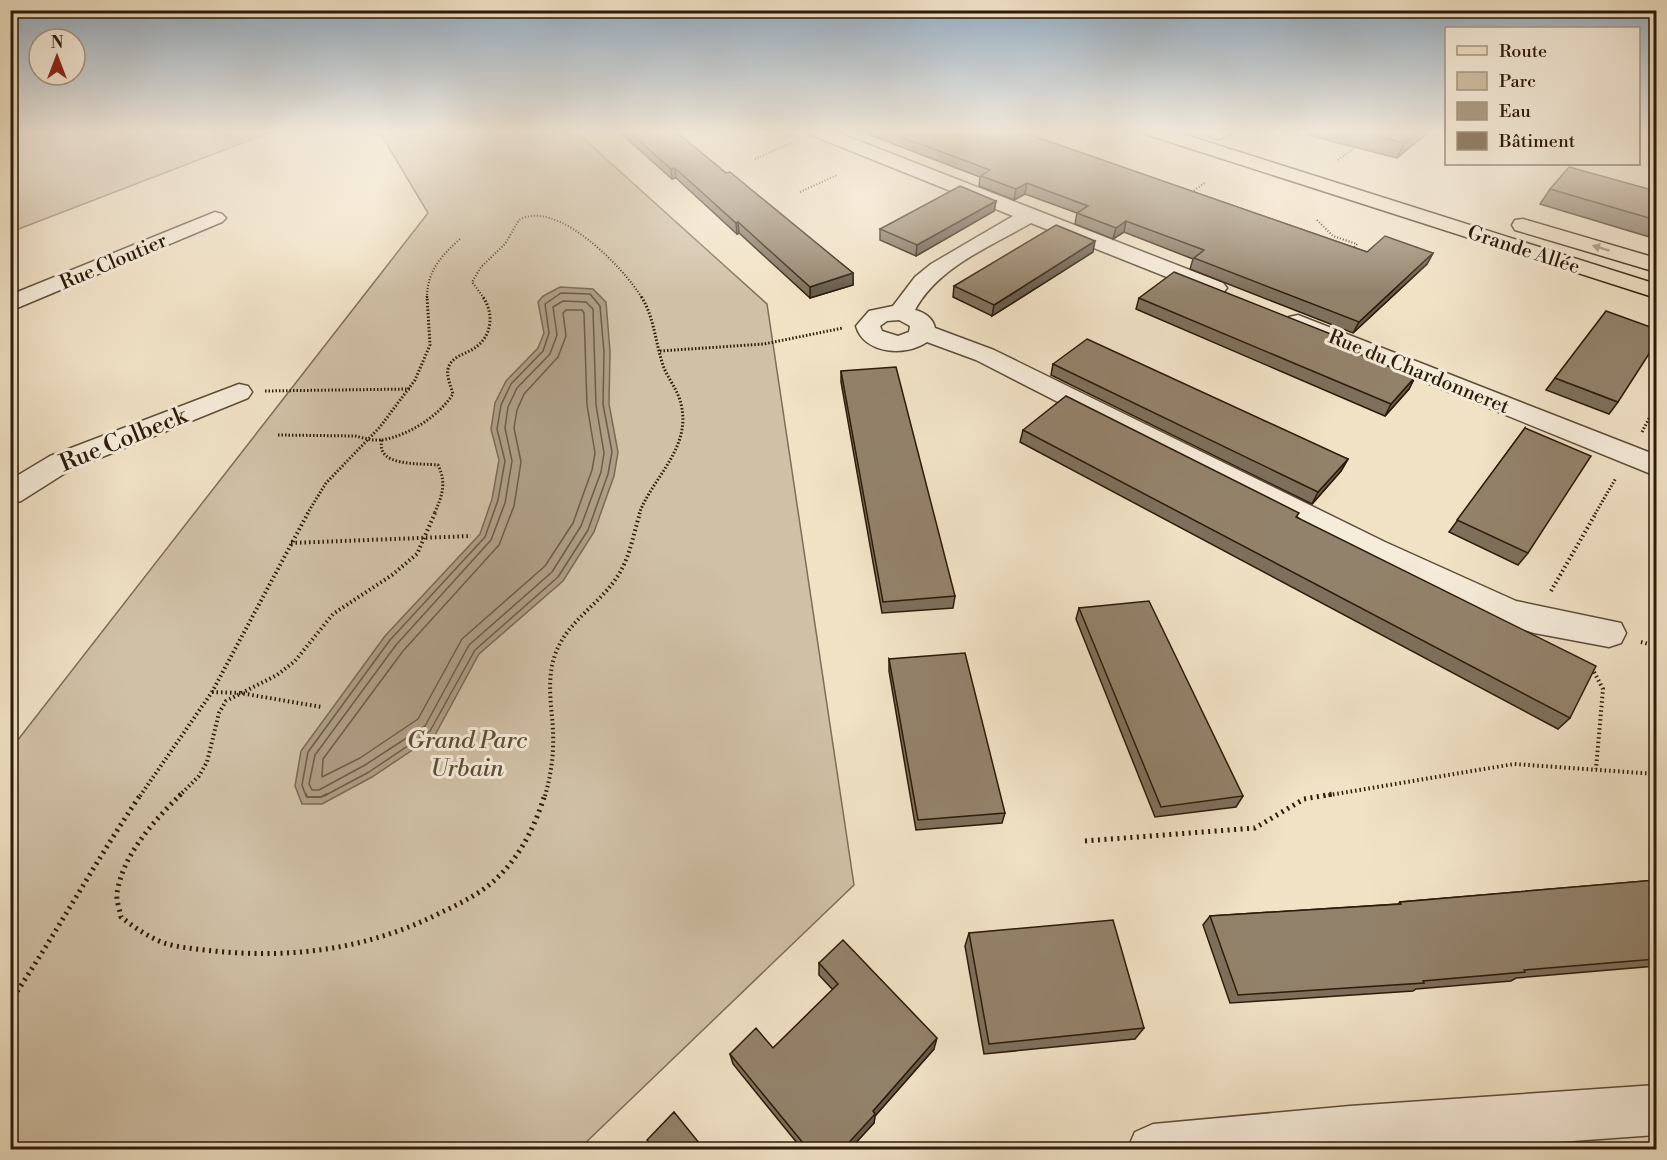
<svg xmlns="http://www.w3.org/2000/svg" width="1667" height="1160" font-family="'Libre Bodoni',serif">
<style>
.green{fill:#d0c0a6;stroke:#7e6e58;stroke-width:1.5}
.water{fill:#ae9e86;stroke:#7a6a54;stroke-width:1.5}
.lines{fill:none;stroke-linecap:round;stroke-linejoin:round}
.shore-far1{stroke:#6e5c48;stroke-width:1.5}
.shore{stroke:#6e5c48;stroke-width:2}
.minor-casing{stroke:#5e4d38;stroke-width:3}
.major-casing{stroke:#2d1b09;stroke-width:3}
.path-far3{stroke:#2d1b09;stroke-width:2;stroke-dasharray:1 2;stroke-linecap:butt}
.path-far2{stroke:#2d1b09;stroke-width:3;stroke-dasharray:1.5 2;stroke-linecap:butt}
.path-far1{stroke:#2d1b09;stroke-width:4;stroke-dasharray:1.5 3;stroke-linecap:butt}
.path{stroke:#2d1b09;stroke-width:5;stroke-dasharray:2 4.5;stroke-linecap:butt}
.minor{fill:#f6ecda;fill-rule:evenodd}
.major{fill:#f1e2c6;fill-rule:evenodd}
.wall{fill:#7e705c;stroke:#2d1b09;stroke-width:1.5}
.shaded-wall{fill:#675b4b;stroke:#2d1b09;stroke-width:1.5}
.building{fill:#93826b;stroke:#2d1b09;stroke-width:1.5}
.oneway{fill:#998871}
.labels{text-anchor:middle;stroke-width:6;stroke-linejoin:round;paint-order:stroke}
.far-street-label{font-size:20px;fill:#2d1b09;stroke:#f6ecda}
.street-label{font-size:24px;fill:#2d1b09;stroke:#f6ecda}
.park-label{font-size:24px;font-style:italic;fill:#5e4d38;stroke:#f6ecda}
</style>
<rect width="100%" height="100%" fill="#f1e2c6"/>
<filter id="stains"><feTurbulence type="fractalNoise" baseFrequency=".00333" numOctaves="4"/><feColorMatrix values="0 0 0 0 .2 0 0 0 0 .09 0 0 0 0 .02 0 0 0 .5 -.17"/></filter>
<radialGradient id="worn" r=".72"><stop offset=".6" stop-color="#630" stop-opacity="0"/><stop offset="1" stop-color="#630" stop-opacity=".3"/></radialGradient>
<path class="green" d="M11 130H276L11 232Z
M373 130H574L767 304 854 885 579 1149H11L10 750 428 213 379 131Z"/>
<path class="water" d="M560 287 593 289 606 302 610 351 609 404 618 452 614 476 594 532 563 581 479 654 435 735 372 777 322 804H302L295 786 301 751 385 636 480 534 492 499 499 460 491 429 495 403 506 381 538 348 544 333 538 302 543 296Z"/>
<g class="lines">
<path class="shore-far1" d="M563 301 586 302 593 309 596 405 604 453 601 472 581 526 552 572 469 645 425 726 365 765 319 790H312L309 784 315 755 396 645 491 540 505 503 512 461 505 428 508 407 517 388 550 354 557 335 553 307Z
M566 310H582L584 313 587 405 595 453 592 470 573 523 545 566 462 639 418 719 360 758 322 777 323 759 403 651 499 545 514 506 521 462 514 428 517 410 524 394 558 357 566 336 563 313Z
M306 796 302 785 308 752 390 640 485 537 498 500 505 461 497 429 501 405 511 384 543 351 549 333 545 304 561 293 590 294 600 306 604 352 603 404 612 452 608 474 588 530 558 577 475 650 430 731 369 772 324 796"/>
<path class="shore" d="M306 794 307 797H321L327 794"/>
<defs>
<path id="minor" d="M806 130H831L1223 283 1227 288 1223 293 1215 295 1207 293 1031 223C991 246 938 267 915 310 924 312 933 318 935 328L994 350 1385 542 1516 601 1621 623 1626 633 1621 643 1609 647 1534 633 1493 620 1363 558 976 360 927 342C905 357 864 354 856 326L869 311 893 306 915 277 931 264 1013 216 809 134ZM899 320 910 326 909 332 898 336 882 331 880 326 887 321Z
M1212 130H1233C1228 138 1221 140 1211 138L1209 134Z
M215 212 222 214 226 218 222 222 10 311V295Z
M1298 315 1656 455V476L1289 327 1286 322 1289 317Z
M239 384 248 386 252 392 248 398 70 470 21 501 10 504V480L50 456Z
M1656 1085V1135L1450 1150H1127L1135 1132 1153 1124 1350 1106Z"/>
<path id="major" d="M1142 130H1170L1656 284V298L1145 134Z
M1523 219 1656 258V272L1515 230 1512 225 1515 220Z"/>
</defs>
<use href="#minor" class="minor-casing"/>
<use href="#major" class="major-casing"/>
<path class="path-far3" d="M1117 130 1127 133
M755 159 795 141
M1338 160 1354 148
M800 192 837 175
M1189 194 1206 182
M1317 220 1333 236 1357 244 1352 250
M427 298C427 271 441 256 460 239
M484 298 472 282 481 267 505 244 519 220C557 198 624 268 642 298"/>
<path class="path-far2" d="M660 351 764 344 843 328
M265 391 410 389
M1642 432 1656 405
M278 435 355 436 372 440H382
M382 440C375 467 420 463 438 465 447 483 442 497 434 514
M382 440C409 435 438 417 453 394 451 386 445 374 449 366 454 355 467 354 476 347 493 335 494 311 482 296
M307 514 326 483 380 427 415 380 430 345 427 296
M639 514C652 478 692 448 681 404 678 389 666 377 662 362 655 340 654 317 641 296
M1595 514 1616 478"/>
<path class="path-far1" d="M291 543 471 536
M1551 591 1596 513
M1641 642 1656 646
M1592 668 1603 689 1596 769
M212 692 240 693 322 707
M140 796 212 692 308 513
M179 796 199 776 207 762 219 713 226 701 277 675 295 661 333 614 392 575 417 554 435 513
M545 796C551 775 554 754 553 732 552 707 546 680 555 655 566 622 599 605 617 577 630 558 633 535 640 513
M1324 796 1514 764 1656 774"/>
<path class="path" d="M181 794C154 821 123 854 117 893 116 901 120 910 121 917 134 927 148 937 164 943 180 948 197 949 214 951 293 959 368 949 440 913 461 903 482 893 498 877 521 855 536 824 545 794
M1085 841 1255 828 1304 799 1333 794
M10 1002C56 934 95 862 141 794"/>
<use href="#minor" class="minor"/>
<use href="#major" class="major"/>
</g>
<path class="wall" d="M617 130H674L726 173 853 273V285L810 298 739 233 737 234 676 178 672 179Z
M857 130H1016L1367 252 1433 253 1427 264 1353 333 1190 269 1193 259 1124 232 1113 239 1075 224 1077 213 1025 194 1014 200 979 186 980 177Z
M1309 130H1428L1426 134 1397 158 1307 135Z
M1550 189 1656 191V239L1540 204Z
M996 201 994 211 916 256 880 240V229Z
M1093 252 992 316 953 297 954 286Z
M1139 298 1341 338 1338 346 1415 377 1409 389 1385 416 1136 309Z
M1053 364 1348 459 1341 471 1312 504 1051 375Z
M841 371 955 596 953 608 882 613 841 382Z
M1555 378 1618 402 1609 414 1546 390Z
M1525 428 1528 553 1518 565 1449 532Z
M1023 430 1297 517 1570 718 1558 729 1020 442Z
M1079 608 1243 796 1236 807 1155 817 1076 619Z
M889 659 1005 813 1002 823 916 830 889 671Z
M1656 880V966L1516 978 1511 981 1416 989 1413 991 1230 1003 1203 925 1210 916 1398 904 1400 902Z
M969 933 1144 1028 1135 1039 984 1054 965 946Z
M819 963 934 1049 875 1116 874 1123 850 1149H802L733 1064 730 1054 773 1048 833 990 819 975Z"/>
<path class="shaded-wall" d="M1420 130H1428L1426 134 1397 158 1404 143Z
M675 168 676 178 672 179 671 169Z
M1027 183 1025 194 1014 200 1016 189Z
M996 201 994 211 916 256 917 245Z
M1126 221 1124 232 1113 239 1116 228Z
M738 222 739 233 737 234 736 223Z
M1095 241 1093 252 992 316 994 305Z
M1433 253 1427 264 1353 333 1359 322Z
M853 273V285L810 298V287Z
M1415 377 1409 389 1385 416 1391 404Z
M1348 459 1341 471 1312 504 1318 492Z
M937 1038 934 1049 875 1116 874 1123 850 1149H843L873 1111Z"/>
<path class="building" d="M627 130H674L726 173 730 172 853 273 810 287 738 222 736 223 675 168 671 169Z
M883 130H1016L1367 252 1385 236 1433 253 1359 322 1194 258 1204 250 1126 221 1116 228 1077 213 1088 206 1027 183 1016 189 981 176 990 170Z
M1352 130H1420L1404 143Z
M1569 167 1656 191V220L1550 189Z
M960 186 996 201 917 245 880 229Z
M1056 225 1095 241 994 305 954 286Z
M1174 272 1341 338 1335 344 1415 377 1391 404 1139 298Z
M1606 311 1656 329V343L1618 402 1555 378Z
M1087 339 1348 459 1318 492 1053 364Z
M896 367 955 596 883 602 841 371Z
M1066 396 1299 513 1296 517 1596 666 1570 718 1023 430Z
M1525 428 1591 456 1528 553 1457 520Z
M1149 601 1243 796 1161 807 1079 608Z
M965 653 1005 813 918 820 889 659Z
M1656 880V959L1524 970 1525 972 1423 981 1424 983 1238 995 1210 916 1401 904 1400 902Z
M1113 920 1144 1028 989 1044 969 933Z
M843 940 937 1038 873 1111 875 1114 843 1149H808L730 1054 756 1028 773 1048 838 984 819 963Z
M674 1112 704 1149H654L647 1140Z"/>
<defs><path id="oneway-solid" d="M-6-.8H1V-3.2L6.5 0L1 3.2V.8H-6Z" transform="scale(1.5)"/></defs>
<use class="oneway" href="#oneway-solid" transform="translate(1601 248) rotate(-163)"/>
<linearGradient id="sky" x2="0" y2="1"><stop stop-color="#91abc1"/><stop offset="0.45" stop-color="#f9f2e5"/><stop offset="1" stop-color="#f9f2e5" stop-opacity="0"/></linearGradient>
<rect width="1667" height="292" fill="url(#sky)"/>
<g class="labels">
<g class="far-street-label">
<text transform="translate(1524 249) rotate(18)" y="7">Grande Allée</text>
<text transform="translate(113 261) rotate(-23)" y="7">Rue Cloutier</text>
<text transform="translate(1419 371) rotate(22)" y="7">Rue du Chardonneret</text>
</g>
<g class="street-label">
<text transform="translate(123 439) rotate(-22)" y="8">Rue Colbeck</text>
</g>
<g class="park-label">
<text x="467" y="748">Grand Parc<tspan x="467" dy="28">Urbain</tspan></text>
</g>
</g>
<rect width="1667" height="1160" fill="none" stroke="#f1e2c6" stroke-width="36"/>
<rect x="12" y="12" width="1643" height="1136" fill="none" stroke="#2d1b09" stroke-width="3"/>
<rect x="18" y="18" width="1631" height="1124" fill="none" stroke="#2d1b09" stroke-width="1.5"/>
<rect x="1445" y="27" width="195" height="138" fill="#f6ecda" stroke="#a69886" stroke-width="1.5"/>
<rect x="1457" y="46" width="30" height="9" fill="#f1e2c6" stroke="#a69886" stroke-width="1.5"/>
<text x="1499" y="57" font-size="18" fill="#2d1b09">Route</text>
<rect x="1457" y="72" width="30" height="18" fill="#d0c0a6" stroke="#a69886" stroke-width="1.5"/>
<text x="1499" y="87" font-size="18" fill="#2d1b09">Parc</text>
<rect x="1457" y="102" width="30" height="18" fill="#ae9e86" stroke="#a69886" stroke-width="1.5"/>
<text x="1499" y="117" font-size="18" fill="#2d1b09">Eau</text>
<rect x="1457" y="132" width="30" height="18" fill="#93826b" stroke="#a69886" stroke-width="1.5"/>
<text x="1499" y="147" font-size="18" fill="#2d1b09">Bâtiment</text>
<g transform="translate(57 57)"><circle r="28" fill="#f6ecda" stroke="#a69886" stroke-width="1.5"/>
<path d="M0-4.5L10 22L0 15L-10 22Z" fill="#8f2418"/>
<text y="-9" font-size="16" font-weight="bold" text-anchor="middle" fill="#2d1b09">N</text>
</g>
<rect width="100%" height="100%" filter="url(#stains)"/>
<rect width="100%" height="100%" fill="url(#worn)"/>
</svg>
